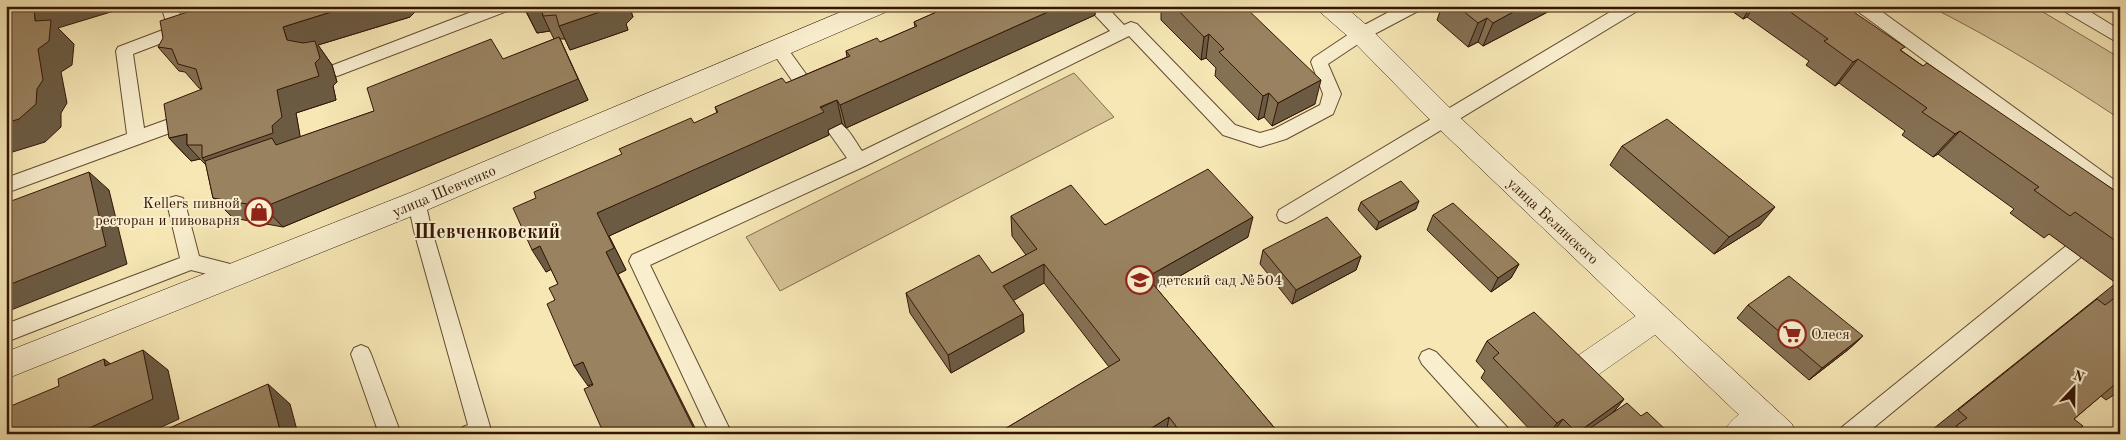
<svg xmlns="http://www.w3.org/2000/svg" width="2126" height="440" font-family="'Old Standard TT',serif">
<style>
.green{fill:#d5c397;stroke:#846c4e}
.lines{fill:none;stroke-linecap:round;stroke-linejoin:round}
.lane-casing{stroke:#644a30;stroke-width:2}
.street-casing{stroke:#644a30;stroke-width:1}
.secondary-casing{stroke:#341504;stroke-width:1}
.lane{fill:#f9efcf;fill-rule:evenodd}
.street{fill:#f9efcf;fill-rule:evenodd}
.secondary{fill:#f9efcf;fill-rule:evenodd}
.wall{fill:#847053;stroke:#341504}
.shaded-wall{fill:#6b5b43;stroke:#341504}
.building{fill:#998260;stroke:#341504}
.labels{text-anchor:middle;stroke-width:4;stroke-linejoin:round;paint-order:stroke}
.street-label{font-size:15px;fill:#341504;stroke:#f9efcf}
.poi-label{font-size:15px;fill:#341504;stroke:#f9efcf;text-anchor:start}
.district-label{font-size:20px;font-weight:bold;fill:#341504;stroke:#f9efcf}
</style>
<rect width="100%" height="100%" fill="#f6e7b5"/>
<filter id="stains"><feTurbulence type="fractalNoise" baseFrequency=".004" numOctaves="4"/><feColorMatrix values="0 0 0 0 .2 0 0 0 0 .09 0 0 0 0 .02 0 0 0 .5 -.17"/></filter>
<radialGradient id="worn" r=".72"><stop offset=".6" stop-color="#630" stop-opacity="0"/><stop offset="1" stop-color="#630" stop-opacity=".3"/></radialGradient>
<path class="green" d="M1929 6H2033L2120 58V119C2058 78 1995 39 1929 6Z
M1074 73 1114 117 780 291 746 237Z"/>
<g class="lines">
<defs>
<path id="lane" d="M161 6H177L183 22 193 23 195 27 193 31 133 54 144 128 191 111 197 113 200 118 197 123 6 193V178L127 134 116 51 118 47 168 28Z
M487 6H512L510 10 340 75 334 77 328 75 325 71 328 67Z
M1091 6H1106L1124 25 1131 22 1137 24 1235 125 1260 133 1274 129 1320 105 1323 94 1311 62 1313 58 1355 30 1400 6H1422L1420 10 1367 38 1328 64 1341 94 1333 114 1286 139 1260 147 1223 135 1129 36 865 166 650 265 732 434H710L629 261 632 255 847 158 825 127 828 122C844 117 854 140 862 151L1110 31 1092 12Z
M1620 6H1641L1639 10 1293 220 1286 223 1279 220 1277 215 1279 210Z
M1854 6H1874L2120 184V201L2113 199 1856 10Z
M2060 6H2081L2120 30V44L2062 10Z
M779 43 785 45 819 92 822 97 819 102 813 103 807 102 773 53 771 49 773 45Z
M417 195 424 197 432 231 491 430 489 434H460L463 427 468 425 414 231 408 202 410 197Z
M176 196 183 198 185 203 199 256 246 268 249 274 246 280 239 282 191 270 6 342V324L180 258 167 203 169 198Z
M2073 244 2080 246 2083 252 2080 258 1866 434H1839L1842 427 2066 246Z
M361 345 368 348 371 354 401 434H379L351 354 354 348Z
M1429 349 1436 352 1507 427 1510 434H1485L1422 364 1419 358 1422 352Z"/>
<path id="street" d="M1656 305 1666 309 1671 318 1666 327 1595 377 1584 381 1573 377 1569 368 1573 359 1646 309Z
M1762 402 1773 406 1777 416C1766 440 1746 434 1723 434 1730 418 1746 408 1762 402Z"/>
<path id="secondary" d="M855 6H890L886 12 427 210 6 379V352L407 194Z
M1316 6H1344L1370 28 1454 112 1792 424 1796 434H1759L1436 126 1352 40 1320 12Z"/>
</defs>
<use href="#lane" class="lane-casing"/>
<use href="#street" class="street-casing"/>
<use href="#secondary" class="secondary-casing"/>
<use href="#lane" class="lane"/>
<use href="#street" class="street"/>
<use href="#secondary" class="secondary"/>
</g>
<path class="wall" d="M523 6H629L633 17 626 24 628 30 570 50 565 39H560L588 100 283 227 233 218 213 198 206 165 200 159 191 161 169 138 202 89 199 88 185 72 179 71 158 47 410 17 318 45 332 65 337 82 333 86 336 100 296 113 300 137 374 111 554 39 550 31 537 33Z
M950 6H1101L1095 9V15L846 128 842 123 828 130 829 135 609 236 626 270 618 274 593 385 592 384 588 386 555 300 558 284 551 269 546 272 536 198 717 113 715 107 786 83 847 57 846 51 880 42 915 27 914 22Z
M1156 6H1244L1315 104 1272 126 1264 117 1258 120 1215 76 1216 68 1206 58 1201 60 1161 20V12Z
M1442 6H1559L1483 46 1478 42 1468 47 1437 20Z
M1725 6H1845L1902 51 1923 66 2120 194V391L2106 400 2101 396 2074 419V434H1938L1933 429 2116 283 2049 234 2044 238 2010 213 2014 209 1938 154 1933 157 1902 135 1905 131 1839 83 1835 86 1806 65 1809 61 1747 17 1743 19Z
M1622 146 1760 225 1714 254 1610 165Z
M1361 202 1416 209 1376 230 1358 210Z
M1433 215 1519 264 1511 278 1491 292 1427 230Z
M1011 216 1248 237 1157 289 1278 432 1277 434H1003V430L1109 367 1044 283 1013 300 1023 314 1024 332 951 373 910 313 906 293 992 273 1026 255 1012 236Z
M1263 250 1361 256 1356 270 1292 304 1260 264Z
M1748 305 1863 336 1849 349 1809 380 1737 318Z
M1487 341 1624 399 1613 413 1641 416 1670 434H1534L1481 378 1485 371 1476 361Z"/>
<path class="shaded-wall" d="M34 6H123L124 8 58 28 74 44 72 65 61 72 67 103 61 113V127L45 142 6 154V123L35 21Z
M350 6H421L410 17 318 45 332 65 337 82 333 86 336 100 296 113 301 141 223 180 202 158 272 126 277 90 287 40 283 27Z
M541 6 543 16 550 31 537 33 525 9Z
M617 6H629L633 17 626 24 628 30 570 50 559 26Z
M1061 6H1101L1095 9V15L846 128 840 105Z
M1524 6H1559L1483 46 1493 23Z
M1751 6H1754L1747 17 1743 19Z
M1487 18 1478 42 1468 47 1478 23Z
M1209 34 1206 58 1201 60 1204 37Z
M559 37 588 100 283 227 264 207Z
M1858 59 1839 83 1835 86 1853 62Z
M1321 80 1315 104 1272 126 1278 103Z
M1269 93 1264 117 1258 120 1263 96Z
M837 100 842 123 828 130 829 135 609 236 626 270 618 274 698 434H694L606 252 597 213Z
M1960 131 1938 154 1933 157 1955 134Z
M187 134V145L200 159 191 161 169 138Z
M89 172 109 190 127 264 6 312V286Z
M1419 201 1416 209 1376 230 1379 222Z
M1775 207 1760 225 1714 254 1729 237Z
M1253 217 1248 237 1145 296 1147 277Z
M540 246 554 268 546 272 532 250Z
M1361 256 1356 270 1292 304 1296 290Z
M1044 264V283L1004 306 1003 286Z
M1519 264 1511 278 1491 292 1498 278Z
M1023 314 1024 332 951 373 948 355Z
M1863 336 1849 349 1809 380 1822 368Z
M143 350 168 370 179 419 146 434H76Z
M104 359 131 379 105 366Z
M583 362 596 382 588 386 574 366Z
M268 384 290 404 298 434H281Z
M1624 399 1608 419 1586 431 1584 434H1576Z
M1169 417 1166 434H1142Z
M1563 419 1552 434H1549L1557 423Z"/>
<path class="building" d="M6 6H34L35 21 51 20 49 41 38 49 43 80 37 89 36 104 19 119 6 123Z
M206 6H350L283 27 287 40 303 43 315 41 320 58 315 63 319 76 277 90 282 117 272 126 273 133 202 158V145H187V134L169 138 164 104 202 89 196 69 178 64 172 49 158 47 163 38 160 21Z
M523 6H617L559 26 556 15 543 16 541 6 525 9Z
M950 6H1061L840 105 837 100 820 107 824 112 597 213 614 248 606 252 696 433 694 434H604L584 389 593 385 583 362 574 366 547 304 555 300 549 288 558 284 540 246 532 250 513 208 536 198 534 192 622 154 619 149 691 118 694 123 718 112 715 107 782 78 786 83 850 56 846 51 877 38 880 42 917 26 914 22Z
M1174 6H1244L1321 80 1278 103 1269 93 1263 96 1219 52 1224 49 1209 34 1204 37Z
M1457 6H1524L1493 23 1487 18 1478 23Z
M1782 6H1845L1905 47 1900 50 1923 66 1927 63 2120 194V244L2075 212 2070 216 2034 190 2039 187 1960 131 1955 134 1922 112 1927 108 1858 59 1853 62 1824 41 1828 39Z
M559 37 578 79 264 207 213 198 205 161 272 138 276 145 374 111 367 88 491 39 503 59Z
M1667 119 1775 207 1729 237 1622 146Z
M1208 169 1253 217 1147 277 1278 432 1275 434H1182L1169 417 1142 434H1005L1003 430 1120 360 1044 264 1003 286 1023 314 948 355 906 293 979 255 992 273 1037 249 1011 216 1071 185 1105 225Z
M89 172 106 246 6 286V203Z
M1401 181 1419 201 1379 222 1361 202Z
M1453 203 1519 264 1498 278 1433 215Z
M1327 217 1361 256 1296 290 1263 250Z
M1789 276 1863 336 1822 368 1748 305Z
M2120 281V288L2115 284Z
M2120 294V380L2074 419 2083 426 2074 434H1966L1956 426 1967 418 1958 410 2097 299 2105 305Z
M1534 312 1624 399 1577 433 1563 419 1557 423 1493 358 1499 353 1487 341Z
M143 350 153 399 76 434H6V408L59 386 58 379 104 359 105 366Z
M268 384 281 434H166L165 430Z
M1627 403 1641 416 1647 412 1670 434H1588L1586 431Z"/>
<defs>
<symbol id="shop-ring" viewBox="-11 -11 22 22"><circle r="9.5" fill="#f9efcf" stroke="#8f2418" stroke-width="1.5"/><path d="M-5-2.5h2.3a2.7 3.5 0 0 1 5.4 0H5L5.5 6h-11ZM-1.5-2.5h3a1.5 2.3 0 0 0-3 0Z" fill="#8f2418"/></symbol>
<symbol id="school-ring" viewBox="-11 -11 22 22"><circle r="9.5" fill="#f9efcf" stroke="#8f2418" stroke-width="1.5"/><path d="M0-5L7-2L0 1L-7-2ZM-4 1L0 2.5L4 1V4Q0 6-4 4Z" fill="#8f2418"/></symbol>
<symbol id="supermarket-ring" viewBox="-11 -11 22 22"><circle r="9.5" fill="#f9efcf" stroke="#8f2418" stroke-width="1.5"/><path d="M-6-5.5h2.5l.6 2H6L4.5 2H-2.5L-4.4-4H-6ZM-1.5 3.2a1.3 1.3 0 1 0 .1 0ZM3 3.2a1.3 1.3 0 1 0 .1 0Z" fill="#8f2418"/></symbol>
</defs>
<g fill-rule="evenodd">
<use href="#shop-ring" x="243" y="196" width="32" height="32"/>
<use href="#school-ring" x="1124" y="264" width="32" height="32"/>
<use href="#supermarket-ring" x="1776" y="318" width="32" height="32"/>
</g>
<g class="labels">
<g class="street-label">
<text transform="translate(444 191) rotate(-23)" y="5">улица Шевченко</text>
<text transform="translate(1553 221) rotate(43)" y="5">улица Белинского</text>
</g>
<g class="poi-label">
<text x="240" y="208" text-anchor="end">Kellers пивной<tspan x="240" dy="17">ресторан и пивоварня</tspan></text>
<text x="1159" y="285">детский сад №504</text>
<text x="1811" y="339">Олеся</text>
</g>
<g class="district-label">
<text x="487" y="238">Шевченковский</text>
</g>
</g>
<rect width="2126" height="440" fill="none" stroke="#f6e7b5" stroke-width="25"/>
<rect x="8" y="8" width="2111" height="425" fill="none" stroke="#341504" stroke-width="2.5"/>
<rect x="12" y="12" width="2101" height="415" fill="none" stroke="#341504"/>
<g transform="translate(2074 388) rotate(22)" stroke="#f9efcf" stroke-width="4" paint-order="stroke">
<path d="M0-4L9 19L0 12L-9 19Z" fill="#341504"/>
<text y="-8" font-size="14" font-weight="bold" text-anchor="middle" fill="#341504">N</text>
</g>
<rect width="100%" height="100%" filter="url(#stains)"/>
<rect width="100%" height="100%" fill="url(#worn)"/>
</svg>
